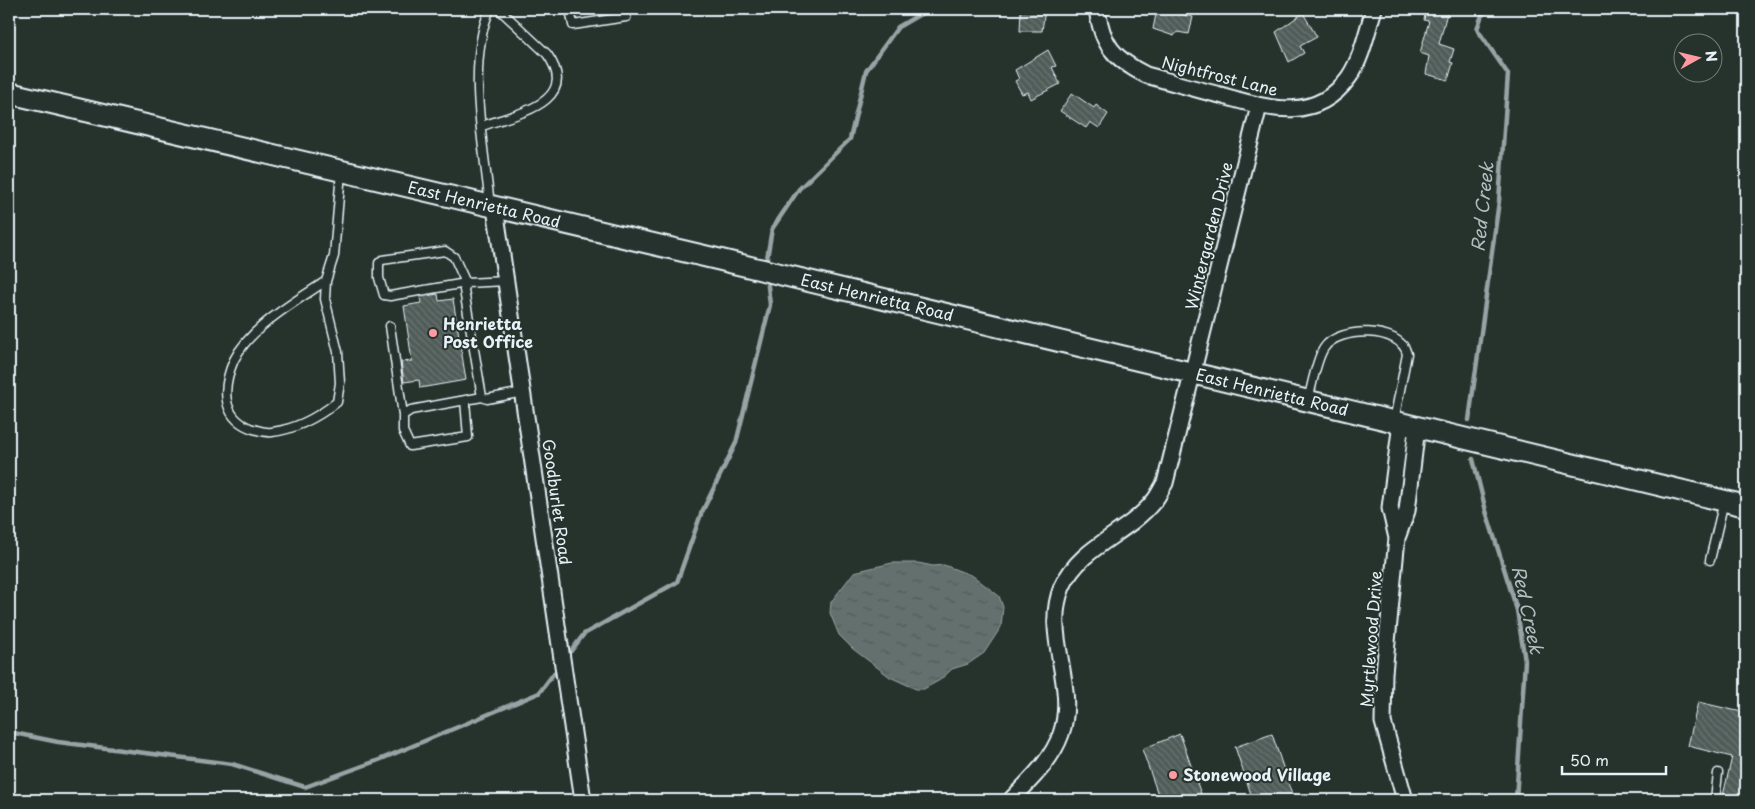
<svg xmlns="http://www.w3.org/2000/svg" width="1755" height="809" font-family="'Playpen Sans',sans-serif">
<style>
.water{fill:url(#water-ripples);stroke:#98a3a5}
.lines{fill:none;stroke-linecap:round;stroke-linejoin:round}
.stream{stroke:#98a3a5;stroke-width:4.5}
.building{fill:url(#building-back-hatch);stroke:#e8f1f8}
.lane-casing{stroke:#e8f1f8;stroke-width:11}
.street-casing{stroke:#e8f1f8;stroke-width:19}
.secondary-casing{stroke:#e8f1f8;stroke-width:24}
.lane{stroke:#26332d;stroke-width:8}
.street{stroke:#26332d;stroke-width:15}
.secondary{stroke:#26332d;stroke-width:20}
.poi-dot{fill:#ff9aa2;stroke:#26332d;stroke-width:2}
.labels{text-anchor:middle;stroke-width:4;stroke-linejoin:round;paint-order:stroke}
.street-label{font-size:16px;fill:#e8f1f8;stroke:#26332d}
.poi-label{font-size:16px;font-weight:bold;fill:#e8f1f8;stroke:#26332d;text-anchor:start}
.water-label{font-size:18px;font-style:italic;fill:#b3bdc0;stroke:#26332d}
</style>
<defs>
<pattern id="water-ripples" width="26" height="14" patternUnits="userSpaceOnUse" patternTransform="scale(1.25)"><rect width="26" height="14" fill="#636f6d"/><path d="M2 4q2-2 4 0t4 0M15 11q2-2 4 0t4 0" fill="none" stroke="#535a5a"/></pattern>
<pattern id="building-back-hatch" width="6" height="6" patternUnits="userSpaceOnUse" patternTransform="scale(1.25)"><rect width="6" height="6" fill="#505c59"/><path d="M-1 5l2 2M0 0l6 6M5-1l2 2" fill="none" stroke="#697472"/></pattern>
</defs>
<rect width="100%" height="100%" fill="#26332d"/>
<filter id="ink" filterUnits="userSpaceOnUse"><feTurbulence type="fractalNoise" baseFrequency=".02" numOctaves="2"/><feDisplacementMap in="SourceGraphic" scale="10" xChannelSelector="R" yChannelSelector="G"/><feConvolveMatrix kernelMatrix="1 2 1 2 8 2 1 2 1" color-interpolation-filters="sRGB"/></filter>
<g filter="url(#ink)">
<path class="water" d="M892 563H918L933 566 944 565 973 576 999 596 1003 607 1001 627 984 653 968 664 952 669 940 680 924 689H916L890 677 853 649 839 635 830 613 831 602 854 572Z"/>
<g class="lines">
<path class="stream" d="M766 264 772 229 799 189 850 139 866 71 898 27 929 9
M1469 420 1499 201 1508 74 1477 29 1482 15 1490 9
M1473 459 1486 511 1517 610 1525 661 1516 800
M571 651 584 634 677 582 701 514 736 443 770 305 767 277
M9 732 58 742 232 764 305 787 379 760 539 693 554 673"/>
</g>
<path class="building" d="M1021 9H1045L1042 31H1020Z
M1157 9 1180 12 1179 14 1193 17 1189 34 1177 32 1174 36 1153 29Z
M1426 9H1448L1439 44 1454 49 1450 62 1453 63 1448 80 1426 74 1429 56 1420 53 1429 21 1424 20Z
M1303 13 1317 37 1300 46 1304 53 1289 62 1276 32Z
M1048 50 1056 66 1052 67 1060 84 1031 99 1028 92 1022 94 1015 81 1019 79 1015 70Z
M1072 93 1094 108 1096 105 1108 114 1099 128 1090 122 1086 128 1060 111Z
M438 294 439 301 453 299 466 380 420 388 419 380 404 382 401 362 412 361 404 306 421 303 420 297Z
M1698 702 1746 713V800H1722L1732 757 1688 746Z
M1180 734 1203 800H1160L1142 749Z
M1272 734 1294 800H1253L1235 747Z"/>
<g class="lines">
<defs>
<path id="lane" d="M570 9 573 25 626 17 624 9
M482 126C515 114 582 103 547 54L499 9
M490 205C484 147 466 63 490 9
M326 281C296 301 250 327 234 360 223 385 220 416 250 428 257 430 265 433 272 432 297 429 318 417 337 402L340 383 338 352 325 299 326 281 334 256 341 172
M390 326 403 415
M482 397 464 290 466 283 454 257 445 251 382 260 379 263V278L384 295 390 296 466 283 507 281
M465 400 468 437 410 446 403 431V415L411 410 482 397 487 399 523 392
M1308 400C1312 386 1316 360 1324 348 1338 326 1401 326 1407 354L1394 421
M1710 560 1724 501
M1715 800 1718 773"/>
<path id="street" d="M1097 9C1102 45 1114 59 1146 75 1171 82 1195 89 1220 95 1266 108 1315 125 1349 77 1362 58 1367 31 1374 9
M495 208 583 800
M1397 538 1390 508 1401 423
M1011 800C1030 780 1052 760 1061 734 1078 685 1042 635 1062 587 1080 546 1126 535 1153 502 1158 497 1161 489 1165 483L1259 106
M1405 800 1383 722 1384 673 1397 538 1407 511 1417 427"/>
<g id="secondary">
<path id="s1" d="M9 93 717 259 1746 506"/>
</g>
</defs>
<use href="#lane" class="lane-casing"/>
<use href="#street" class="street-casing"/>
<use href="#secondary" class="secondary-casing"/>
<use href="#lane" class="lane"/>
<use href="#street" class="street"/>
<use href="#secondary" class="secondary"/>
</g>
</g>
<g class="poi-dot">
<circle cx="433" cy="333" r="5"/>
<circle cx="1173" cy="775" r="5"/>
</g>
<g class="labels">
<g class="street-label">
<text transform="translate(1220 76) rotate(14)" y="6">Nightfrost Lane</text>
<text dy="6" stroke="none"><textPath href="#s1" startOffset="488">East Henrietta Road</textPath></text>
<text transform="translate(1209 236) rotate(-76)" y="6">Wintergarden Drive</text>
<text dy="6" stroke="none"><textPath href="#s1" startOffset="892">East Henrietta Road</textPath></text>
<text dy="6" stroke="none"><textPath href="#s1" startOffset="1298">East Henrietta Road</textPath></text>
<text transform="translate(557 502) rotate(82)" y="6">Goodburlet Road</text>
<text transform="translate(1371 639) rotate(-86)" y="6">Myrtlewood Drive</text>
</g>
<g class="poi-label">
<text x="443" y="330">Henrietta<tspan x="443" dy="18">Post Office</tspan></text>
<text x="1183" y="781">Stonewood Village</text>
</g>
<g class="water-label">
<text transform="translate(1483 207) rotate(-84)" y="6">Red Creek</text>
<text transform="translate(1527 610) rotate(78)" y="6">Red Creek</text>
</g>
</g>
<rect width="1755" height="809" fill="none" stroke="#26332d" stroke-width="30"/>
<rect x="15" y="15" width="1725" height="779" fill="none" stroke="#e8f1f8" stroke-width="2" filter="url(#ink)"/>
<g transform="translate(1698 58) rotate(82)"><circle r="24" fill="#26332d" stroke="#747f7e"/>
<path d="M0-4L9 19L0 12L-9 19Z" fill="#ff9aa2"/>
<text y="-8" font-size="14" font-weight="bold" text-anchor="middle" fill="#e8f1f8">N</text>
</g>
<path d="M1562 766v8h104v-8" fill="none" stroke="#e8f1f8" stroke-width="2.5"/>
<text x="1570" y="766" font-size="15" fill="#e8f1f8" stroke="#26332d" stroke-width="4" paint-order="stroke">50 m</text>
</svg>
